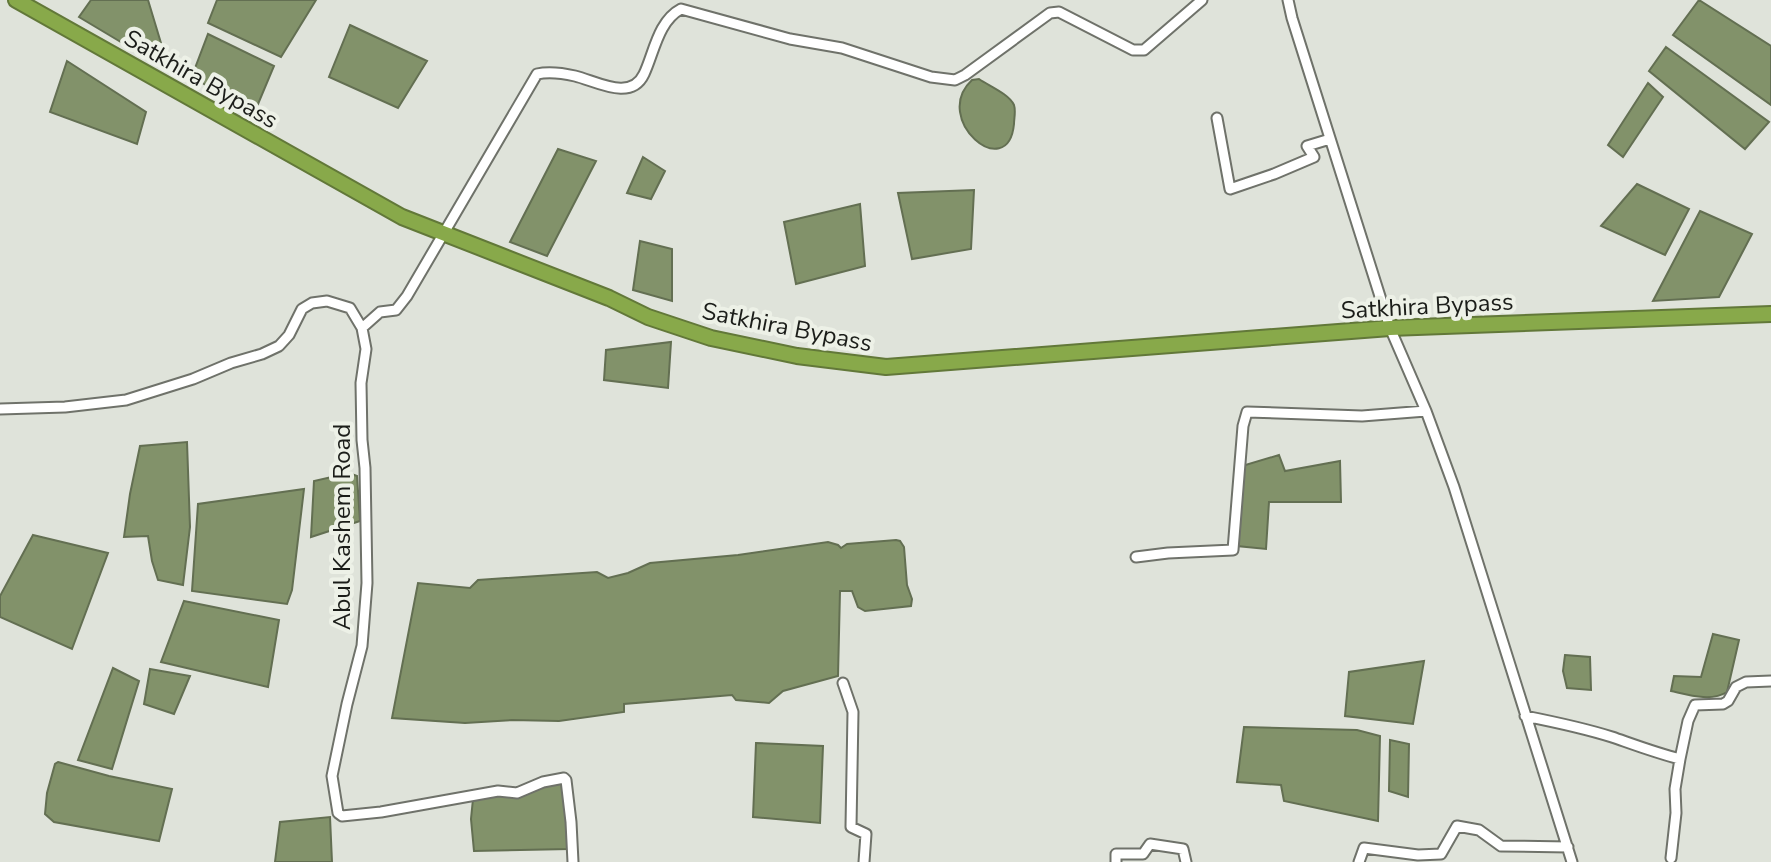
<svg xmlns="http://www.w3.org/2000/svg" width="1771" height="862" font-family="'Nunito Sans',sans-serif">
<style>
.water{fill:#82926a;stroke:#636f52;stroke-width:2}
.lines{fill:none;stroke-linecap:round;stroke-linejoin:round}
.minor-casing{stroke:#6f726a;stroke-width:13}
.highway-casing{stroke:#627839;stroke-width:18}
.minor{stroke:#fff;stroke-width:9}
.highway{stroke:#88a94a;stroke-width:14}
.labels{text-anchor:middle;stroke-width:8;stroke-linejoin:round;paint-order:stroke}
.street-label{font-size:24px;fill:#1b1d19;stroke:#edf1e7}
</style>
<rect width="100%" height="100%" fill="#dfe3da"/>
<path class="water" d="M91 0H148L164 53 161 66 79 17Z
M217 0H316L281 57 208 23Z
M1699 0 1771 46V105L1673 35Z
M350 25 427 61 398 108 329 77Z
M208 34 274 66 253 116 192 76Z
M1666 47 1769 122 1745 149 1649 71Z
M67 61 146 112 137 144 50 112Z
M979 79C989 86 1009 94 1014 105 1016 111 1014 118 1014 124 1008 185 930 119 972 80Z
M1648 83 1663 97 1623 157 1608 145Z
M558 149 596 161 547 256 510 242Z
M643 157 665 171 651 199 627 193Z
M1637 184 1689 209 1665 255 1601 226Z
M974 190 971 249 912 259 898 193Z
M860 204 865 266 796 284 784 222Z
M1700 211 1752 234 1719 297 1653 301Z
M640 241 672 249V301L633 290Z
M671 342 668 388 604 380 606 350Z
M187 442 190 527 183 585 158 580 152 561 148 536 124 537 130 494 140 446Z
M1279 455 1285 471 1340 461 1341 502H1269L1266 549 1237 546 1242 466Z
M349 473 357 476 360 521 311 537 314 481Z
M304 489 292 590 287 604 192 591 198 504Z
M33 535 108 553 72 649 0 617V596Z
M896 540 900 541 904 547 907 585 912 599 911 606 865 611 858 607 852 591H840L838 676 783 691 769 703 736 700 732 695 624 704V712L559 721 512 720 465 723 392 718 418 583 470 588 478 580 597 572 608 578 628 573 650 563 738 555 828 542 838 545 841 548 847 544Z
M184 601 279 620 268 687 161 662Z
M1713 634 1739 640 1727 692C1711 702 1689 695 1671 691L1674 676 1701 677Z
M1565 655 1590 657 1591 690 1567 688 1563 671Z
M1424 661 1413 724 1345 716 1349 672Z
M113 668 139 681 112 769 78 760Z
M150 669 190 676 174 714 144 704Z
M1244 727 1357 730 1380 736 1378 821 1284 801 1281 785 1237 782Z
M1390 740 1409 744 1408 797 1389 791Z
M756 743 823 746 820 823 753 817Z
M58 762 109 776 172 789 159 841 54 822 45 814 47 793 55 764Z
M563 783 569 849 474 851 471 819 473 799Z
M330 817 332 862H275L280 822Z"/>
<g class="lines">
<defs>
<path id="minor" d="M1288 0 1292 18 1390 328 1426 411 1454 487 1572 862
M1217 118 1230 189 1274 174 1314 157 1307 146 1330 139
M362 328 380 312 396 310 407 296 537 74C550 71 562 73 575 76 596 81 631 102 644 74 654 53 658 21 681 9L790 39 842 48 931 77 955 80 965 75 1050 13 1059 12 1133 50H1144L1202 0
M0 409 65 407 126 400 193 379 231 363 262 354 279 346 289 335 302 309 312 303 327 301 350 308 362 328 366 349 361 383 362 440 365 468 367 583 362 646 347 704 332 776 338 813 342 816 381 812 498 791 517 793 543 782 564 778 566 780 571 822 573 862
M1136 557 1168 553 1233 550 1243 426 1247 412 1362 416 1426 411
M843 683 853 712 851 827 866 834 864 862
M1525 716C1555 722 1584 728 1612 737 1635 745 1656 753 1680 759
M1671 858 1676 813 1675 789 1680 759 1688 721 1695 705 1723 704 1728 701 1736 687 1746 682 1771 681
M1116 862V854H1143L1150 844 1183 849 1186 862
M1359 862 1364 848 1418 855 1441 854 1457 826 1479 830 1501 846 1568 847"/>
<path id="highway" d="M16 0 402 217 609 298 648 317 711 338 797 356 886 367 1390 328 1771 314"/>
</defs>
<use href="#minor" class="minor-casing"/>
<use href="#highway" class="highway-casing"/>
<use href="#minor" class="minor"/>
<use href="#highway" class="highway"/>
</g>
<g class="labels">
<g class="street-label">
<text transform="translate(201 79) rotate(30)" y="8">Satkhira Bypass</text>
<text transform="translate(1427 306) rotate(-3)" y="8">Satkhira Bypass</text>
<text transform="translate(787 327) rotate(11)" y="8">Satkhira Bypass</text>
<text transform="translate(342 527) rotate(-90)" y="8">Abul Kashem Road</text>
</g>
</g>
</svg>
